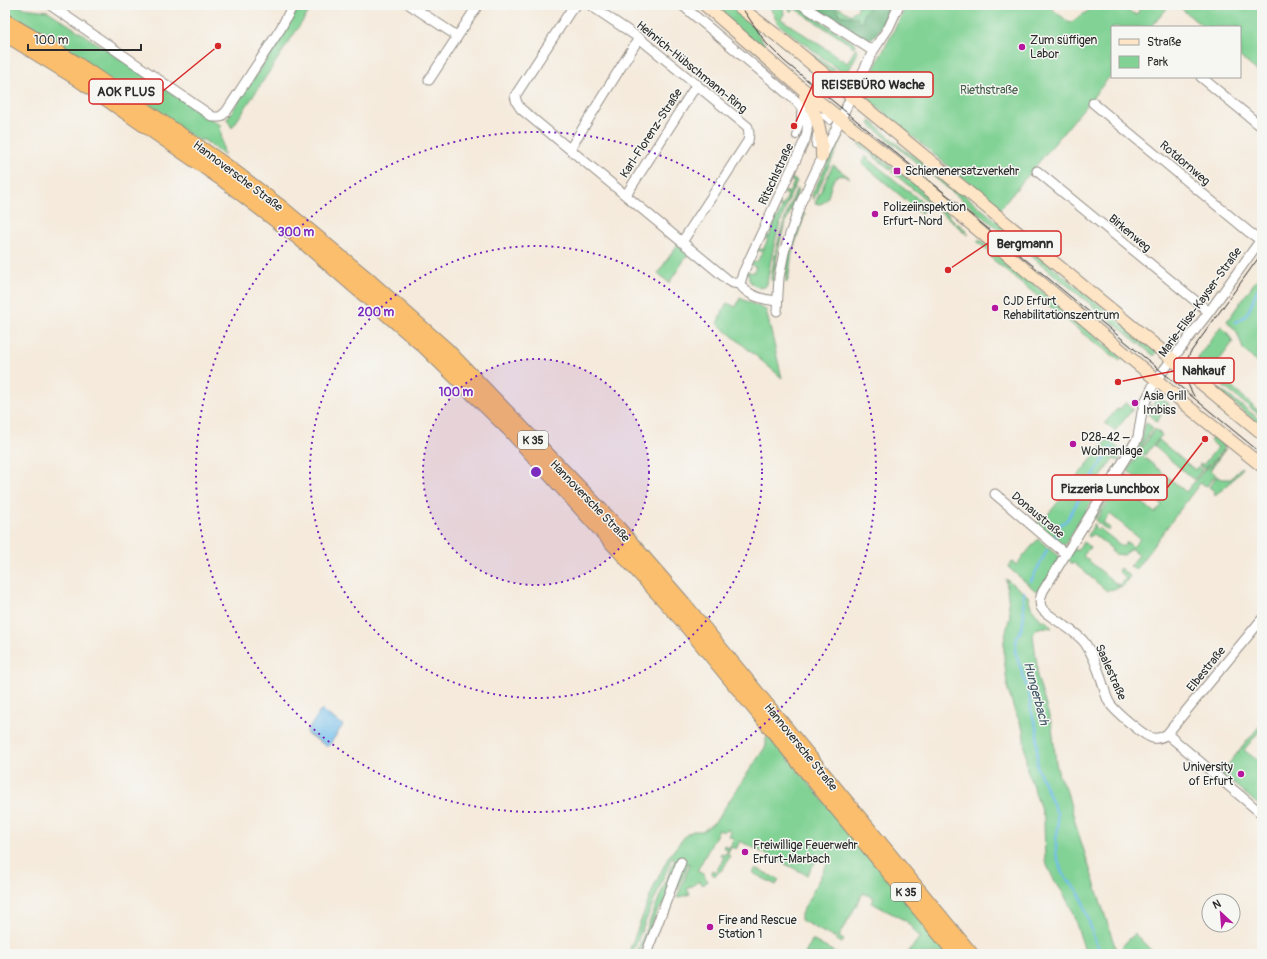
<svg xmlns="http://www.w3.org/2000/svg" width="1267" height="959" font-family="Pangolin,sans-serif">
<style>
.green{fill:#81d294;stroke:#567e60}
.forest{fill:#68b47e;stroke:#4a7054}
.water{fill:#71bdeb;stroke:#4e748b}
.lines{fill:none;stroke-linecap:round;stroke-linejoin:round}
.stream{stroke:#71bdeb;stroke-width:2.5}
.pedestrian-casing{stroke:#908a83;stroke-width:8}
.minor-casing{stroke:#908a83;stroke-width:11}
.secondary-casing{stroke:#908a83;stroke-width:14}
.trunk-casing{stroke:#908a83;stroke-width:16}
.pedestrian{stroke:#fff;stroke-width:6}
.minor{stroke:#fff;stroke-width:9}
.secondary{stroke:#fde5c5;stroke-width:12}
.trunk{stroke:#fabe6d;stroke-width:14}
.tram{stroke:#2b2b2b;stroke-width:1}
.ring{fill:none;stroke:#7b2cbf;stroke-width:2;stroke-dasharray:2 4}
.poi-dot{fill:#b5179e;stroke:#f6f6f2;stroke-width:1.5}
.labels{text-anchor:middle;stroke-width:3;stroke-linejoin:round;paint-order:stroke}
.shield{fill:#f6f6f2;stroke:#686867;stroke-width:1}
.shield-label{font-size:11px;font-weight:bold;fill:#2b2b2b}
.poi-label{font-size:12px;fill:#2b2b2b;stroke:#f6f6f2;text-anchor:start}
.street-label{font-size:12px;fill:#2b2b2b;stroke:#f6f6f2}
.park-label{font-size:12px;fill:#455d4a;stroke:#f6f6f2}
.water-label{font-size:13px;font-style:italic;fill:#405765;stroke:#f6f6f2}
.centre{fill:#7b2cbf;stroke:#f6f6f2;stroke-width:2}
.ring-label{font-size:12px;text-anchor:middle;font-weight:bold;fill:#7b2cbf;stroke:#f6f6f2;stroke-width:3;stroke-linejoin:round;paint-order:stroke}
.leader{fill:none;stroke:#d62828;stroke-width:1.5}
.callout-dot{fill:#d62828;stroke:#f6f6f2;stroke-width:1.5}
.callout{fill:#f6f6f2;stroke:#d62828;stroke-width:1.5}
.callout-label{font-size:13px;text-anchor:middle;font-weight:bold;fill:#2b2b2b}
</style>
<rect width="100%" height="100%" fill="#f6f6f2"/>
<filter id="ink" filterUnits="userSpaceOnUse"><feTurbulence type="fractalNoise" baseFrequency=".025" numOctaves="2"/><feDisplacementMap in="SourceGraphic" scale="8" xChannelSelector="R" yChannelSelector="G"/><feConvolveMatrix kernelMatrix="1 2 1 2 8 2 1 2 1" color-interpolation-filters="sRGB"/></filter>
<filter id="wash" filterUnits="userSpaceOnUse"><feTurbulence type="fractalNoise" baseFrequency=".012" numOctaves="4" result="noise"/><feDisplacementMap in="SourceGraphic" scale="16" xChannelSelector="R" yChannelSelector="G"/><feGaussianBlur stdDeviation="0.9" result="paint"/><feColorMatrix in="noise" values="0 0 0 0 0 0 0 0 0 0 0 0 0 0 0 0 0 1.4 0 .05"/><feComposite in="paint" operator="in"/></filter>
<g filter="url(#wash)">
<rect width="100%" height="100%" fill="#f5eadb"/>
<path class="green" d="M5 5H19L24 8 48 11 220 125 224 155 204 140H198L5 16Z
M297 5H320L308 13 232 128 227 119 289 25 296 12Z
M712 5H731L745 15 766 46 762 51Z
M769 5H783L784 14 781 19 847 63 856 48 858 52 848 72 843 73 778 24Z
M789 5H796L856 44 854 47 794 8 791 12 789 9Z
M812 5H835L851 15 854 11 858 10V5H892C886 17 881 35 867 41Z
M907 5H1047L1070 23 1097 5H1114L1137 15 1141 5H1170L1151 27H1112V74L1000 209 866 98 864 89 866 84Z
M1177 5H1259L1262 6V75L1240 57V27H1203Z
M812 54 840 74V79L836 77 811 55Z
M871 121 903 149 929 166 1157 352 1154 356 869 124Z
M840 138 841 141 813 200 812 194Z
M857 140 893 168 891 170 859 145Z
M865 156 927 206 921 213 862 163Z
M833 165 850 178C824 166 836 203 819 204L815 203Z
M894 170 902 176 903 174 931 198 932 200 930 203 892 172Z
M791 178 797 181C781 214 772 247 767 284L765 287 760 288C753 285 747 282 749 274L746 273 747 271 753 273 756 267 750 264 752 261 757 262 762 252 757 250 758 248 763 250 768 239 763 237 764 235 769 237 771 232 767 229 768 227 772 229 776 221 771 219 772 217 777 219 782 208 778 206 779 204 783 206 788 195 784 193 785 191 789 193 794 182 790 180Z
M797 188 798 189C796 201 790 212 785 224 779 242 776 261 773 281H772L771 279C775 247 784 218 797 188Z
M938 205H940C945 209 947 213 951 218 956 224 965 227 968 235L936 208Z
M804 213 805 214 792 252 788 281 786 283C785 264 792 228 804 213Z
M979 240 982 241 1122 358 1120 361 1086 336 991 258 989 252 977 241Z
M678 244 689 253 669 283 658 273Z
M1262 272V341L1258 349 1260 357 1256 362 1243 349 1237 332 1227 321Z
M740 298 766 310 782 378 717 323 727 303 736 307Z
M1221 326 1227 332 1233 342 1212 370 1262 414V417L1196 365 1199 356Z
M1219 390H1221L1262 421V427L1219 391Z
M1160 398 1169 404 1163 413 1153 404 1155 401Z
M1126 402 1133 409 1115 431 1105 423 1117 409 1119 410Z
M1150 404 1161 415 1157 422 1149 415 1147 410Z
M1147 423 1153 428 1126 470 1125 469 1142 440 1145 424Z
M1155 429 1162 435 1145 455 1140 451Z
M1213 437 1225 447 1210 464 1204 469 1199 465 1201 464 1203 465 1218 447 1210 441Z
M1108 439 1124 453 1118 461 1113 458 1094 488 1098 492 1063 547 1036 524V521L1040 524 1078 478 1077 477Z
M1159 440 1195 470 1198 466 1202 470 1194 480 1154 446Z
M1226 448 1210 470 1216 475 1207 486 1200 483 1135 570 1130 566 1139 555 1131 549 1124 555 1115 554 1111 551 1112 549 1093 534 1090 537 1088 536 1094 524 1096 525 1094 527 1098 530 1099 528 1123 547 1127 542 1133 547 1140 539 1110 514 1103 523 1110 528 1108 531 1096 521 1126 474 1139 484 1138 485 1132 480 1125 489 1155 513 1162 505 1157 501 1160 497 1155 493 1156 491 1153 489 1152 491 1145 486 1147 484 1144 481 1142 483 1128 471 1139 453 1186 492 1204 470 1211 465Z
M1241 467 1242 469 1228 485 1215 495 1214 491 1209 487 1217 476 1221 479H1231Z
M1123 471 1125 472 1095 519 1094 518Z
M1038 539 1060 558 1041 588 1036 591 1008 567 1012 562 1016 565Z
M1083 542 1090 547 1083 556 1119 586 1126 578 1118 571 1120 568 1130 576 1123 586 1107 591 1074 563 1072 564 1068 558 1074 549 1077 551Z
M1006 579 1028 596 1031 607 1042 621 1044 619 1052 628 1044 627 1036 629 1033 635 1037 665V676L1052 726 1056 763 1059 776 1067 792 1077 829 1117 953 1127 941 1135 934 1155 954H1086L1071 908 1063 893 1053 878 1045 861 1044 818 1027 770 1023 729 1014 709 1008 690 1004 658V641L1010 616Z
M1262 723V728L1244 750 1257 760 1262 755V782L1259 786 1262 788V808L1221 773Z
M769 735 950 954H907L920 937 906 921 872 903 874 898 863 893 839 937 844 940 842 943 835 939 837 937 835 936 834 938 801 920V914L827 864 822 861 824 857 820 855 807 875 740 841 736 849 731 847 727 854 730 856 723 869 714 876 711 872 712 870 716 872 724 857 720 855 721 853 725 855 728 850 723 847 724 845 729 848 734 839 729 836 731 832 726 829 724 832 719 830 697 871 703 874 708 881 703 885 699 881 687 889 690 894 677 898 690 864 688 863 678 889 674 890 657 912 639 954H636L675 859 672 857 632 954H628L655 884 669 856 686 835 693 831H702L708 827 716 821 743 780 766 746V738Z
M756 868 779 880 776 885 753 873Z
M812 940 838 954H805Z"/>
<path class="forest" d="M812 5H828L830 8 837 9 839 15C845 16 850 17 857 17L859 23 863 22V15L870 5H890L886 14V17L882 22 879 31 872 38 869 39 867 41 855 34 850 26 843 24 833 17H830Z"/>
<path class="water" d="M321 710 343 725 328 747 306 733Z"/>
<g class="lines">
<path class="stream" d="M1235 322C1238 321 1242 319 1244 317 1253 309 1252 294 1262 283
M1056 536 1060 525 1067 520 1089 482 1111 448
M1031 581 1047 550
M1024 592 1023 599 1024 615 1022 628 1017 637 1015 651 1029 693 1031 710 1037 730V767L1057 813 1058 828 1056 839V853L1059 864 1062 873 1077 890 1082 899 1095 941 1102 954"/>
</g>
</g>
<g filter="url(#ink)">
<g class="lines">
<defs>
<path id="pedestrian" d="M819 115 824 116 830 121
M796 136 800 124V114
M815 145 816 135"/>
<path id="minor" d="M50 5 213 117H220L226 112 281 28 293 5
M410 5 457 36
M577 5 571 10 515 96 517 103 521 109 728 280 733 283 740 284
M590 5 639 38 748 127 749 134 748 141 682 242
M682 5 795 100C807 111 810 125 805 140L743 273 740 284
M802 5 873 51
M1201 77 1262 127
M429 80 478 5
M1093 103 1249 232 1262 241
M570 149 639 38
M1037 171 1209 312
M626 195 697 84
M1262 238 1209 312 1156 380 1146 400 1142 412 1138 437 1136 441 1043 591C1040 598 1038 605 1044 611 1057 622 1075 630 1085 643 1093 655 1099 671 1103 685 1105 691 1106 697 1109 702 1113 710 1145 737 1153 738 1159 739 1163 737 1167 734L1262 814
M740 284C747 296 765 300 777 301
M777 311 779 277 784 252 801 202 873 51 889 27 899 5
M995 494C1019 514 1042 535 1066 554
M1167 734 1262 619
M646 954 681 862"/>
<path id="secondary" d="M705 5 794 82 946 203 1191 409 1262 466
M737 5 784 41 1262 433
M805 96C818 114 822 134 822 156"/>
<path id="trunk" d="M5 21 74 62 224 164 278 205 366 278 447 350 619 529 684 604 971 954
M5 34 75 77 222 179 300 239 425 347 509 429 681 619 956 954"/>
</defs>
<use href="#pedestrian" class="pedestrian-casing"/>
<use href="#minor" class="minor-casing"/>
<use href="#secondary" class="secondary-casing"/>
<use href="#trunk" class="trunk-casing"/>
<use href="#pedestrian" class="pedestrian"/>
<use href="#minor" class="minor"/>
<use href="#secondary" class="secondary"/>
<use href="#trunk" class="trunk"/>
<path class="tram" d="M740 5 766 43 784 61 1262 454
M1194 396C1185 381 1183 369 1190 353L1262 253"/>
</g>
</g>
<circle cx="536" cy="472" r="113" fill="#7b2cbf" fill-opacity=".12"/>
<g class="ring">
<circle cx="536" cy="472" r="113"/>
<circle cx="536" cy="472" r="226"/>
<circle cx="536" cy="472" r="340"/>
</g>
<g class="poi-dot">
<circle cx="1022" cy="47" r="4"/>
<rect x="893" y="167" width="8" height="8" rx="2"/>
<circle cx="875" cy="214" r="4"/>
<circle cx="995" cy="308" r="4"/>
<circle cx="1135" cy="403" r="4"/>
<circle cx="1073" cy="444" r="4"/>
<circle cx="1241" cy="774" r="4"/>
<circle cx="745" cy="852" r="4"/>
<circle cx="710" cy="927" r="4"/>
</g>
<g class="labels">
<g class="shield">
<rect x="518" y="431" width="30" height="18" rx="3"/>
<rect x="891" y="883" width="30" height="18" rx="3"/>
</g>
<g class="shield-label">
<text x="533" y="444">K 35</text>
<text x="906" y="896">K 35</text>
</g>
<g class="poi-label">
<text x="1030" y="44">Zum süffigen<tspan x="1030" dy="14">Labor</tspan></text>
<text x="905" y="175">Schienenersatzverkehr</text>
<text x="883" y="211">Polizeiinspektion<tspan x="883" dy="14">Erfurt-Nord</tspan></text>
<text x="1003" y="305">CJD Erfurt<tspan x="1003" dy="14">Rehabilitationszentrum</tspan></text>
<text x="1143" y="400">Asia Grill<tspan x="1143" dy="14">Imbiss</tspan></text>
<text x="1081" y="441">D28-42 –<tspan x="1081" dy="14">Wohnanlage</tspan></text>
<text x="1233" y="771" text-anchor="end">University<tspan x="1233" dy="14">of Erfurt</tspan></text>
<text x="753" y="849">Freiwillige Feuerwehr<tspan x="753" dy="14">Erfurt-Marbach</tspan></text>
<text x="718" y="924">Fire and Rescue<tspan x="718" dy="14">Station 1</tspan></text>
</g>
<g class="street-label">
<text transform="translate(692 67) rotate(39)" y="4">Heinrich-Hübschmann-Ring</text>
<text transform="translate(651 133) rotate(-57)" y="4">Karl-Florenz-Straße</text>
<text transform="translate(1185 163) rotate(40)" y="4">Rotdornweg</text>
<text transform="translate(776 174) rotate(-65)" y="4">Ritschlstraße</text>
<text transform="translate(238 176) rotate(37)" y="4">Hannoversche Straße</text>
<text transform="translate(1130 233) rotate(40)" y="4">Birkenweg</text>
<text transform="translate(1200 302) rotate(-54)" y="4">Marie-Elise-Kayser-Straße</text>
<text transform="translate(590 501) rotate(46)" y="4">Hannoversche Straße</text>
<text transform="translate(1038 515) rotate(40)" y="4">Donaustraße</text>
<text transform="translate(1206 669) rotate(-51)" y="4">Elbestraße</text>
<text transform="translate(1111 672) rotate(66)" y="4">Saalestraße</text>
<text transform="translate(801 747) rotate(51)" y="4">Hannoversche Straße</text>
</g>
<g class="park-label">
<text x="989" y="94">Riethstraße</text>
</g>
<g class="water-label">
<text transform="translate(1037 693) rotate(75)" y="5">Hungerbach</text>
</g>
</g>
<circle cx="536" cy="472" r="6" class="centre"/>
<g class="ring-label">
<text x="296" y="236">300 m</text>
<text x="376" y="316">200 m</text>
<text x="456" y="396">100 m</text>
</g>
<path class="leader" d="M794 126L813 84M218 46L163 91M948 270L988 243M1118 382L1174 371M1205 439L1167 488"/>
<g class="callout-dot">
<circle cx="794" cy="126" r="4"/>
<circle cx="218" cy="46" r="4"/>
<circle cx="948" cy="270" r="4"/>
<circle cx="1118" cy="382" r="4"/>
<circle cx="1205" cy="439" r="4"/>
</g>
<g class="callout">
<rect x="813" y="72" width="120" height="25" rx="4"/>
<rect x="89" y="79" width="74" height="25" rx="4"/>
<rect x="988" y="231" width="73" height="25" rx="4"/>
<rect x="1174" y="358" width="60" height="25" rx="4"/>
<rect x="1052" y="475" width="115" height="25" rx="4"/>
</g>
<g class="callout-label">
<text x="873" y="89">REISEBÜRO Wache</text>
<text x="126" y="96">AOK PLUS</text>
<text x="1025" y="248">Bergmann</text>
<text x="1204" y="375">Nahkauf</text>
<text x="1110" y="493">Pizzeria Lunchbox</text>
</g>
<rect width="1267" height="959" fill="none" stroke="#f6f6f2" stroke-width="20"/>
<rect x="1111" y="26" width="130" height="52" fill="#f6f6f2" stroke="#a5a5a2"/>
<rect x="1119" y="39" width="20" height="6" fill="#fde5c5" stroke="#a5a5a2"/>
<text x="1147" y="46" font-size="12" fill="#2b2b2b">Straße</text>
<rect x="1119" y="56" width="20" height="12" fill="#81d294" stroke="#a5a5a2"/>
<text x="1147" y="66" font-size="12" fill="#2b2b2b">Park</text>
<g transform="translate(1221 913) rotate(334)"><circle r="19" fill="#f6f6f2" stroke="#a5a5a2"/>
<path d="M0-3L7 15L0 10L-7 15Z" fill="#b5179e"/>
<text y="-6" font-size="11" font-weight="bold" text-anchor="middle" fill="#2b2b2b">N</text>
</g>
<path d="M28 44v6h113v-6" fill="none" stroke="#2b2b2b" stroke-width="2"/>
<text x="34" y="44" font-size="12" fill="#2b2b2b" stroke="#f6f6f2" stroke-width="3" paint-order="stroke">100 m</text>
</svg>
